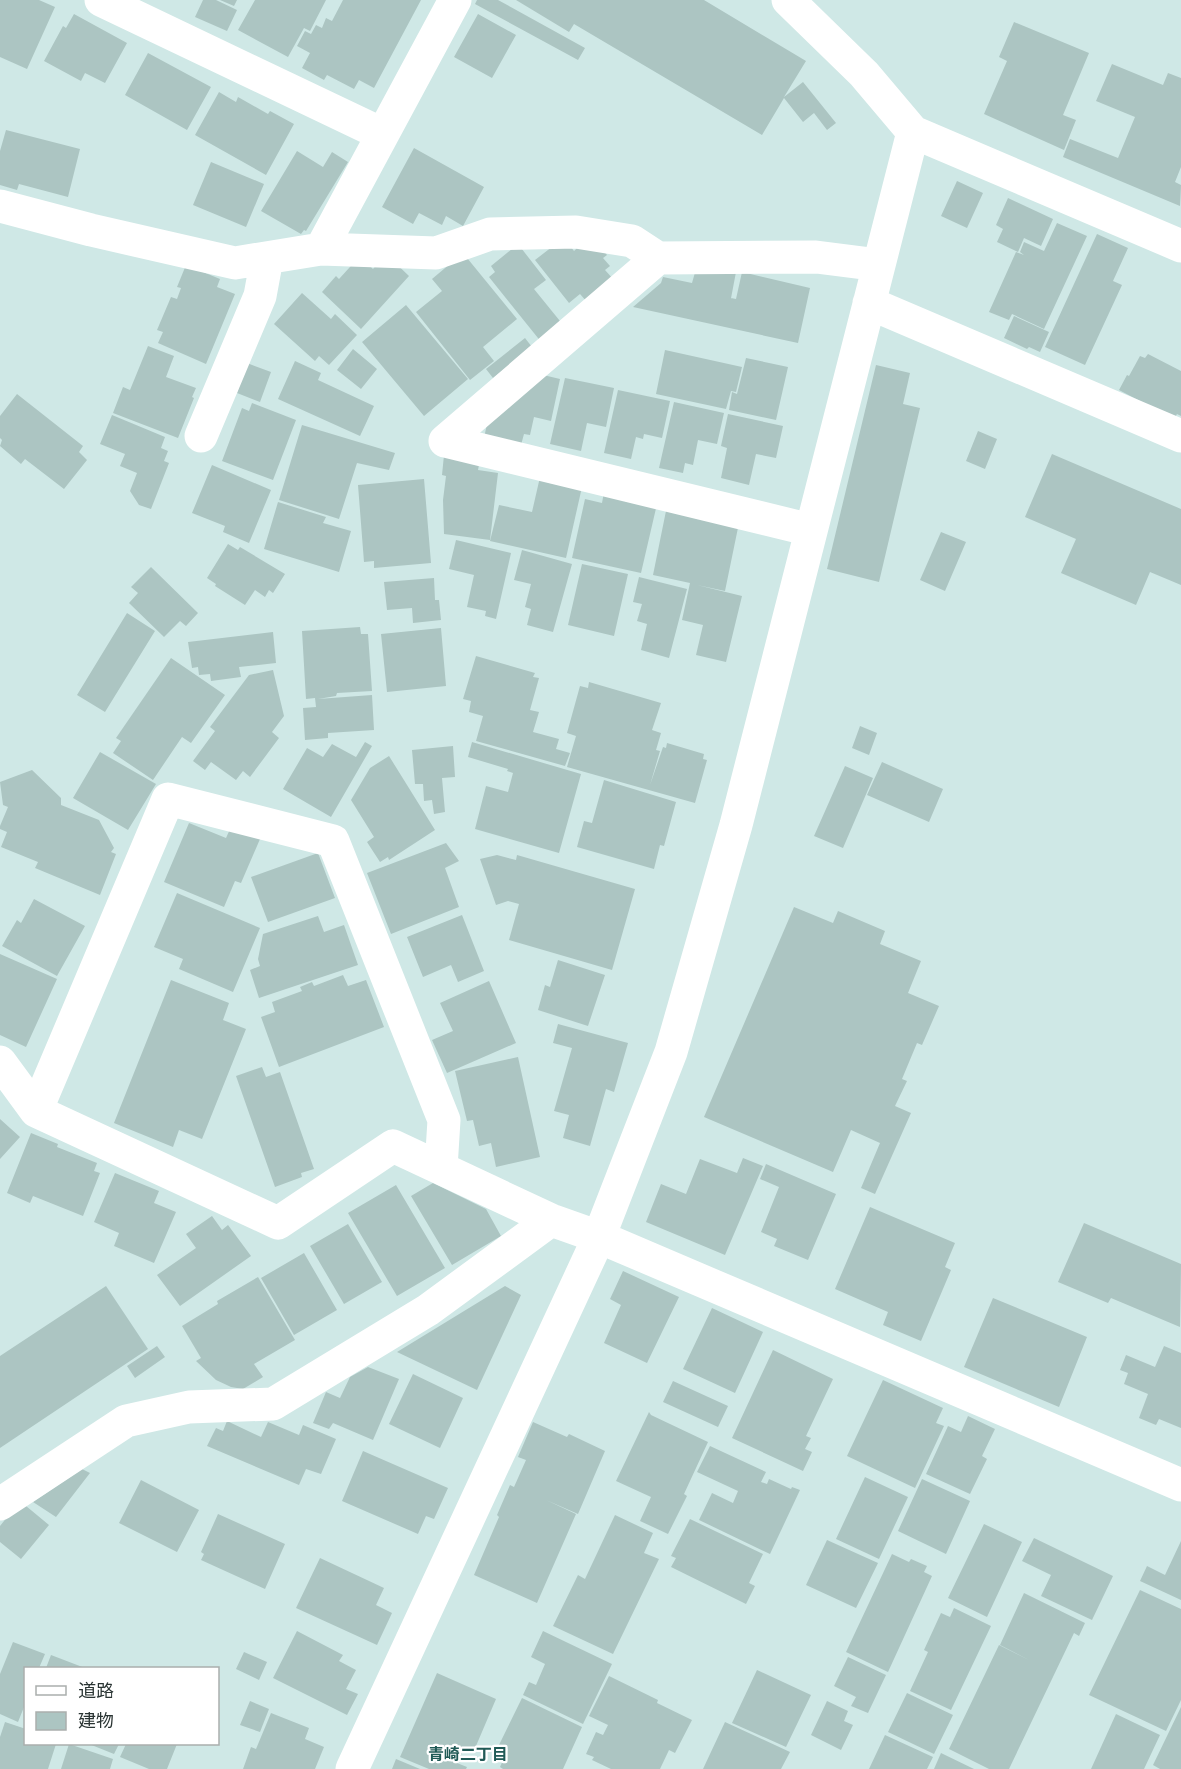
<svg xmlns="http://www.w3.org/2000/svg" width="1181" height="1769" font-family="'Noto Sans','Noto Sans JP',sans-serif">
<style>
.building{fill:#acc5c2}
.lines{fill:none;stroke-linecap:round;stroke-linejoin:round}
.minor{stroke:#fff;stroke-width:33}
.labels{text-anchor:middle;stroke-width:4.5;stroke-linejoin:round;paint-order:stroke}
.neighbourhood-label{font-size:16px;font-weight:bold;fill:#205a56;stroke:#fff}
</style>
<rect width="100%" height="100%" fill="#cfe8e6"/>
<path class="building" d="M0 0H39L55 7 27 69 0 57Z
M203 0H216L237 10 227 31 195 17Z
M220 0H237L234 6Z
M255 0H326L310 31 304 28 288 57 238 30Z
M343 0H421L374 88 359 80 354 89 327 75 324 80 302 68 310 53 297 46 305 31 311 34 316 25 322 28 326 18 332 21Z
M477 0H498L585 48 578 60 475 4Z
M516 0H704L806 61 784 97 803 82 836 123 827 130 814 113 803 122 784 98 762 135 574 24 569 32Z
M74 14 127 43 105 83 85 73 81 81 44 61 63 26 66 28Z
M478 14 516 35 492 78 454 57Z
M1014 22 1089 53 1063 115 1076 120 1064 150 984 114 1007 61 999 57Z
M148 53 211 87 187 130 125 95Z
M1112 64 1163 85 1168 73 1181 78V167L1175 182 1181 185 1180 206 1063 157 1070 139 1118 158 1135 117 1096 101Z
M219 92 236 102 238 97 268 114 270 111 294 124 266 175 195 135Z
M6 130 80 149 68 197 19 184 17 190 0 185V151Z
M414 148 484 187 463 226 446 216 442 225 419 213 413 224 382 207Z
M297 151 323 167 332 152 348 162 306 231 304 230 301 234 261 211Z
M211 162 264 184 246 227 193 205Z
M957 181 983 193 967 228 941 216Z
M1008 198 1053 219 1041 246 1024 238 1018 252 997 242 1003 229 996 225Z
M1057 223 1087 236 1044 329 1012 314 1009 320 989 312 1016 252 1024 255 1020 252 1024 242 1044 251Z
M1097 234 1128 248 1113 281 1122 285 1085 365 1045 347Z
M588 238 594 239 607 255 603 258 610 266 605 270 614 280 587 302 580 294 569 303 535 260 557 243 567 242 574 251Z
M518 244 546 280 534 289 564 326 542 343 489 277 495 272 491 266Z
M463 253 517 319 483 347 494 361 470 380 416 312 442 291 432 279Z
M386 254 409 276 361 329 322 292 336 276 339 279 360 256 373 269Z
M186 265 220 279 217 287 235 294 206 364 158 343 163 332 157 330 171 297 177 299 181 288 177 287Z
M696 269 736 272 728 314 731 298 736 299 742 272 810 288 798 343 633 307 661 283 663 277 692 283Z
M302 293 331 319 335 314 357 335 329 365 319 356 315 361 274 324Z
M406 305 468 379 424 416 362 342Z
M1014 316 1049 332 1040 352 1029 347 1027 349 1004 338Z
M525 338 532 347 493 378 486 369Z
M148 346 174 356 166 377 196 388 192 397 194 398 178 438 113 413 123 387 130 390Z
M353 349 377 369 361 389 337 370Z
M665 350 742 367 736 392 731 391 726 409 656 394Z
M1148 354 1181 371V416L1177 414 1174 419 1119 390 1127 375 1129 376 1140 356 1145 358Z
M746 358 788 367 776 420 729 410 732 392 737 394Z
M295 361 321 373 318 380 374 406 360 436 278 399Z
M247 363 271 372 260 402 237 393Z
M876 365 910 373 903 404 920 408 879 582 827 569Z
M535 373 560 379 551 421 534 417 530 435 524 434 521 445 484 438 491 405 509 408 512 397Z
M565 378 614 388 606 427 587 423 581 451 550 444Z
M618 390 670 401 662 438 644 434 643 439 636 437 631 459 604 453Z
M17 394 83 446 79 452 87 460 64 489 25 459 21 464 0 446 2 440 0 438V416Z
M674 402 724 413 717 444 698 440 693 465 685 463 683 473 659 468Z
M252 403 296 420 273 480 222 461 242 408 249 411Z
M728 414 783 426 776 458 756 454 749 485 721 478 727 448 721 446Z
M112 415 165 437 161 448 168 451 164 461 169 463 151 509 139 505 130 491 137 473 120 466 125 454 100 444Z
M302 425 395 453 389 470 357 463 339 519 279 500Z
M978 431 997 439 985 469 966 461Z
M1052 454 1181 509V585L1150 572 1136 605 1061 573 1076 539 1025 517Z
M444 455 480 460 478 470 498 473 490 540 444 534 443 500 446 476 442 475Z
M212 465 271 490 249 543 223 532 225 526 192 513Z
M540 477 582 487 566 558 490 541 499 505 532 512Z
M424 479 431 563 374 568V561L364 562 358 485Z
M604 492 657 504 641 573 572 558 585 499 602 503Z
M278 502 326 517 323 523 351 531 339 572 264 549Z
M667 506 740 518 725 591 697 585 742 596 726 662 696 655 703 625 682 620 690 583 653 575Z
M941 532 966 542 945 591 920 580Z
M456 540 511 553 496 619 485 616 486 611 467 607 474 575 449 569Z
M228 544 238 550 240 547 285 574 273 593 269 590 265 597 255 590 245 605 215 586 216 584 207 578Z
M522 550 572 564 553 632 527 625 531 609 525 607 531 584 514 580Z
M582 564 628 574 614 636 568 625Z
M151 567 198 613 186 626 180 621 164 637 129 603 138 593 131 587Z
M639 577 687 589 669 658 641 650 647 624 637 621 642 604 633 602Z
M434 578 435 600H439L441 620 413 623 412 608 387 610 384 582Z
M127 613 155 631 105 712 77 695Z
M360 627 361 634H368L372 691 337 693 336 696 318 699 372 695 374 730 328 733V738L305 740 303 708 316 707 315 698 306 699 302 631Z
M441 628 446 686 387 692 381 634Z
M273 632 276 663 239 667 241 677 211 681 210 674 199 675 198 667 192 668 188 642Z
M476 656 535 673 533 677 539 678 530 710 539 712 533 732 559 739 556 749 570 753 565 766 476 741 483 716 469 712 471 701 463 699Z
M171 658 225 695 191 743 182 737 153 780 113 753 121 741 116 738Z
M273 670 284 716 272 732 279 738 250 777 243 771 236 780 211 762 205 770 193 761 215 731 210 727 249 675Z
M589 682 661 703 652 730 661 733 656 750 660 751 650 785 663 747 666 748 667 743 704 754 703 759 707 760 695 803 567 767 576 736 567 733 580 686 588 688Z
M860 726 877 733 869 755 852 748Z
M365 742 372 746 331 817 283 789 307 748 323 757 332 744 356 757Z
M472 742 581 774 559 853 475 829 486 786 508 792 513 773 507 771 508 769 468 757Z
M453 746 455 777 442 778 445 812 434 814 432 800 424 801 423 784H415L412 750Z
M100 752 156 784 128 830 73 798Z
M389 756 435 830 389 860 388 857 380 862 367 842 374 837 351 800 370 768Z
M882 762 943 789 929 822 867 795Z
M845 766 873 778 843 848 814 836Z
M32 770 61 798V805L99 820 114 848 111 852 116 854 100 895 35 868 38 862 1 847 7 832 0 829V826L8 807 3 805 0 782Z
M604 780 676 802 664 846 660 845 654 869 577 847 584 821 592 823Z
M189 823 226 838 231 827 260 839 241 883 235 881 224 907 164 882Z
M446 843 459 861 445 868 459 907 391 934 367 873Z
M318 853 335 898 268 922 251 877Z
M497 855 516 860 517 855 635 889 612 970 509 940 519 904 508 901 496 905 480 859Z
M177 893 260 928 233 992 179 969 183 959 154 947Z
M34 899 85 926 57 976 2 946 17 920 21 923Z
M794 907 833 923 838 911 885 931 880 944 921 961 908 993 939 1006 922 1045 917 1043 902 1079 907 1081 895 1106 911 1113 875 1194 861 1188 880 1143 851 1130 833 1172 704 1117Z
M462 915 484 971 458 982 451 965 423 977 407 937Z
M318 916 324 932 344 925 358 965 259 998 250 970 260 966 258 959 263 934Z
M0 954 57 979 26 1047 0 1035Z
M558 960 605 975 588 1026 538 1010 545 985 550 987Z
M343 975 348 986 366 980 384 1027 279 1067 261 1017 275 1012 272 1002 302 991 300 987 312 982 314 986Z
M171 980 229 1003 223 1020 246 1029 202 1139 179 1130 173 1147 114 1123Z
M489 981 516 1043 447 1073 432 1040 453 1031 440 1003Z
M558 1024 628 1043 614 1092 606 1089 590 1146 563 1138 569 1115 554 1111 572 1048 553 1043Z
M518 1057 540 1157 496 1167 491 1143 479 1146 473 1120 467 1121 455 1071Z
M262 1067 266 1077 280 1072 314 1169 301 1173 302 1177 275 1187 236 1076Z
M0 1119 20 1137 0 1159Z
M31 1133 58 1144 57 1147 97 1163 94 1171 100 1173 83 1216 33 1196 30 1203 7 1193Z
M743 1158 763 1166 725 1255 646 1222 661 1184 686 1194 700 1159 737 1173Z
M766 1164 836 1194 808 1260 774 1246 777 1239 761 1232 779 1187 760 1179Z
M115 1173 159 1191 154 1203 176 1212 154 1263 114 1246 119 1233 94 1222Z
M433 1183 486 1209 501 1236 452 1265 411 1196Z
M396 1185 445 1268 397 1296 348 1213Z
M870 1207 955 1243 945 1267 951 1270 921 1341 883 1325 888 1312 835 1289Z
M212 1216 222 1230 228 1225 251 1256 180 1306 157 1275 196 1248 186 1234Z
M1084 1223 1181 1264 1180 1327 1111 1298 1108 1303 1058 1282Z
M348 1224 382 1282 344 1304 310 1246Z
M304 1253 337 1310 294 1335 261 1278Z
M623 1271 679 1297 647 1363 604 1343 621 1305 610 1299Z
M258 1277 295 1340 254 1364 263 1377 243 1389 231 1387 216 1380 196 1361 201 1358 182 1326 218 1304 217 1301Z
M106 1286 148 1349 0 1448V1356Z
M505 1286 521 1295 477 1390 397 1352Z
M993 1298 1087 1337 1059 1407 964 1367Z
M712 1308 763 1332 735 1393 683 1369Z
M157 1346 165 1357 135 1378 127 1366Z
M1164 1346 1181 1353V1428L1159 1419 1156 1425 1139 1418 1148 1394 1124 1384 1128 1373 1120 1370 1126 1355 1155 1367Z
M773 1350 833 1379 806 1436 811 1438 805 1449 812 1452 803 1471 732 1438Z
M368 1367 399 1379 373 1440 333 1423 329 1429 313 1423 326 1392 340 1398 350 1377Z
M413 1374 463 1398 440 1448 389 1424Z
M883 1380 943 1408 936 1423 944 1426 915 1488 847 1456Z
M673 1381 728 1406 718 1427 663 1402Z
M649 1412 651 1415 708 1442 684 1494 687 1496 668 1534 640 1521 651 1497 616 1481Z
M968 1416 995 1429 982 1456 987 1459 970 1494 926 1474 948 1426 961 1432Z
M227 1421 261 1437 268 1422 299 1435 303 1425 336 1439 321 1474 306 1469 299 1485 207 1446 216 1428 223 1431Z
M533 1422 567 1437 569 1434 605 1451 578 1514 546 1500 576 1514 537 1603 474 1575 499 1517 497 1515 510 1485 514 1487 526 1460 518 1457Z
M710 1446 766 1472 761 1482 767 1484 769 1479 791 1489 792 1487 800 1490 770 1554 699 1520 712 1493 733 1503 738 1491 697 1472Z
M363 1451 448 1488 434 1519 426 1516 418 1534 342 1501Z
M82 1469 90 1473 56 1517 33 1502Z
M865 1477 908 1497 879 1559 836 1539Z
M922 1479 970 1501 946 1554 898 1531Z
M141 1480 199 1510 177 1552 119 1523Z
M20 1501 49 1525 21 1559 0 1542V1526Z
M218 1514 285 1544 265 1589 201 1560 204 1554 201 1552Z
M615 1515 653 1533 644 1553 659 1559 613 1654 553 1626 578 1575 585 1579Z
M690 1519 763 1554 749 1583 755 1586 746 1604 671 1567 676 1558 671 1556Z
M984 1524 1022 1542 987 1617 948 1598Z
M1034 1538 1113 1576 1092 1620 1041 1596 1051 1575 1022 1561Z
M827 1540 878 1563 856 1608 806 1585Z
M1181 1541V1600L1140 1581 1147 1566 1165 1575Z
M892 1554 909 1562 911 1559 927 1566 924 1572 932 1576 888 1672 846 1652Z
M320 1558 384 1588 376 1605 392 1613 377 1645 296 1608Z
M1140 1590 1181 1609V1700L1166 1731 1089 1695Z
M1024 1593 1085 1623 1079 1636 1074 1633 1009 1769H989L949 1749 999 1645 1029 1660 1000 1645Z
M954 1608 991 1626 951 1710 910 1691 928 1652 924 1650 941 1613 950 1617Z
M297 1631 343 1655 339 1661 356 1670 346 1689 358 1694 347 1715 273 1678Z
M543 1631 612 1664 583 1724 523 1695 529 1682 536 1685 545 1664 531 1657Z
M13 1642 45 1654 39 1668H26V1702L18 1722 0 1714V1674Z
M244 1652 267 1662 259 1680 236 1669Z
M51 1655 85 1668H46Z
M848 1657 886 1675 868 1713 851 1706 856 1697 834 1686Z
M757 1670 811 1695 786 1747 732 1723Z
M437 1673 496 1699 473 1753 464 1749 457 1763 467 1767 466 1769H429L400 1757Z
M609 1676 658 1700 657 1703 692 1720 675 1753 669 1750 660 1769H611L592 1760 594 1757 586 1754 596 1732 603 1735 608 1725 589 1716Z
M907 1693 953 1715 934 1754 888 1732Z
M522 1698 582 1727 563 1769H503L500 1767 508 1749 499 1745Z
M250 1701 269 1709 260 1732 240 1725Z
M827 1701 848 1711 844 1721 853 1725 841 1750 811 1735Z
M1181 1707V1769H1160L1153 1765Z
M271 1713 309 1728 305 1739 324 1747 315 1769H243L251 1747 256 1749Z
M1116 1714 1160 1735 1144 1769H1091Z
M5 1722 26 1729V1744H56L48 1769H0V1737Z
M725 1722 790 1752 781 1769H703Z
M885 1735 933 1757 927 1769H869Z
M69 1744 113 1759 110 1769H61Z
M89 1744H119L114 1754Z
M126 1744H177L167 1769H149L120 1757Z
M941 1753 974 1769H934Z
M396 1759 420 1769H392Z"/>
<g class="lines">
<path class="minor" d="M101 0 382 134
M788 0 864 74 913 132 1181 246
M0 206 91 230 235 263 321 249 436 253 490 234 576 232 632 241 658 258
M321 249 455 0
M869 303 1181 436
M201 436 260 296 267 258
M445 441 658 258 816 257 879 265
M445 441 811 530
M0 1062 36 1111 278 1223 393 1146 551 1220 599 1237 1181 1485
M36 1111 168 799 333 841 444 1120 441 1168
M0 1504 126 1421 189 1407 273 1404 428 1310 551 1220
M352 1769 599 1237 671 1052 736 825 913 132"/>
</g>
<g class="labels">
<g class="neighbourhood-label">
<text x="468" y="1760">青崎二丁目</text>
</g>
</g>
<rect x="24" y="1667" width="195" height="78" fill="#ffffff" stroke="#aaaead" stroke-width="1.5"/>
<rect x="36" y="1686" width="30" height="9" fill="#ffffff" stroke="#aaaead" stroke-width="1.5"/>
<text x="78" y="1697" font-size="18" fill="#2a3433">道路</text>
<rect x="36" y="1712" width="30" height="18" fill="#acc5c2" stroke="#aaaead" stroke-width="1.5"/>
<text x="78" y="1727" font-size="18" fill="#2a3433">建物</text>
</svg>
